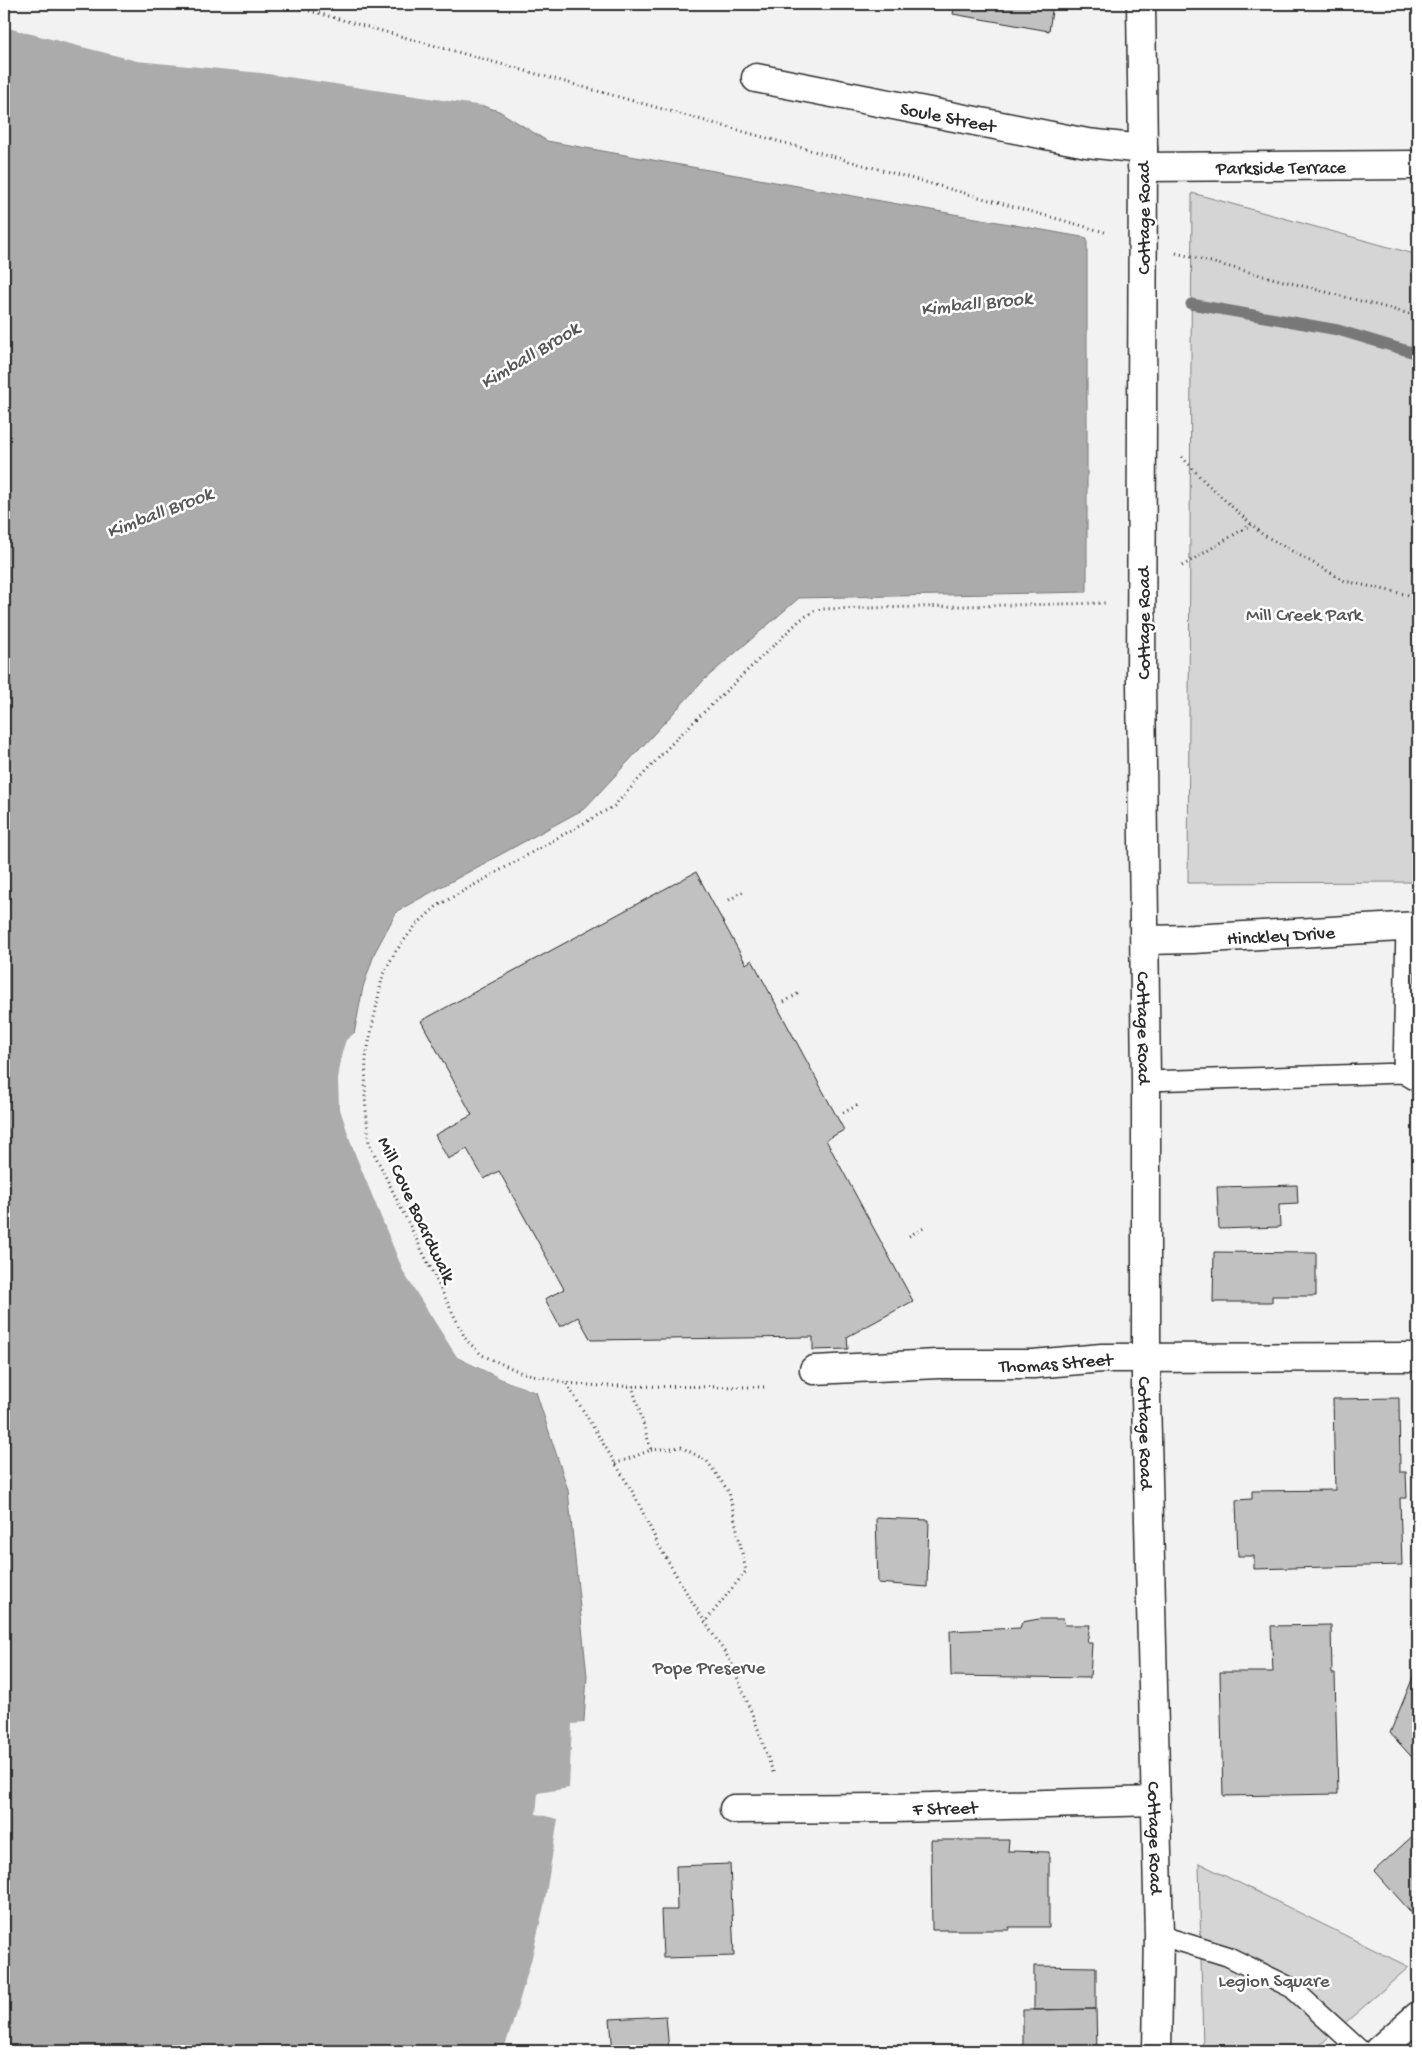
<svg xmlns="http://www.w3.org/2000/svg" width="1422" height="2055" font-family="'Gochi Hand',sans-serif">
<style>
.green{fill:#d5d5d5;stroke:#808080}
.water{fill:#ababab;stroke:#787878}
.pier{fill:#f2f2f2}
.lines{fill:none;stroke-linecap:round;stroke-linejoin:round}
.stream{stroke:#787878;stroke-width:11}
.building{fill:#c1c1c1;stroke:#2b2b2b}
.lane-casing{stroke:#2b2b2b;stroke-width:22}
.street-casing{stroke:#2b2b2b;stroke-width:31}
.secondary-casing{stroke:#2b2b2b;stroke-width:31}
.path{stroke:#2b2b2b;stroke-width:3;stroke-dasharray:1 4;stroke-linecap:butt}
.lane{stroke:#fff;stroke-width:19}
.street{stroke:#fff;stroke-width:28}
.secondary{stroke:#fff;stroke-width:28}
.labels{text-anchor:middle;stroke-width:5;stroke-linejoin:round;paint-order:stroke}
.street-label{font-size:19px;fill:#2b2b2b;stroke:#fff}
.park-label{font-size:19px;fill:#565656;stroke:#fff}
.water-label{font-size:20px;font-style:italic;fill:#585858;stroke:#fff}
</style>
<rect width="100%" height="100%" fill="#f2f2f2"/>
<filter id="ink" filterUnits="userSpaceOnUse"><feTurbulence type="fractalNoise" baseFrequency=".02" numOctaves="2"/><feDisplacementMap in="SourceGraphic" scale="10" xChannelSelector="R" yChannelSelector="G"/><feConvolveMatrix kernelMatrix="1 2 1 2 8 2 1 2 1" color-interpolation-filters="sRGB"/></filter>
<g filter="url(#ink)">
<path class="green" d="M1192 193 1418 255V882L1188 883Z
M1199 1863 1409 1967 1313 2051H1203Z"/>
<path class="water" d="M4 4H73L483 106 499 111 547 141 1087 238V592L799 598 705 679 584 809 397 911 375 952 363 987 348 1066 353 1149 457 1357 504 1380 536 1392 568 1490 587 1676 579 1795 569 1814 511 2051H4Z"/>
<path class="pier" d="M4 4H84L483 104V106L261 73 137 61 4 27Z
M357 1031 350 1066 355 1148 459 1355 505 1378 533 1389 536 1392 504 1380 457 1357 404 1273 353 1149 339 1106 338 1080 342 1052 346 1040Z
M586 1723 581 1795 572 1815 542 1966 514 2051H503L512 2026 531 1961 544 1906 558 1819 536 1814 538 1793 569 1788 572 1724Z"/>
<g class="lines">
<path class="stream" d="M1191 304 1338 330 1418 354"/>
</g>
<path class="building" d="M955 4H1053L1049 31 953 14Z
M696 872 746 964 752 960 844 1130 826 1140 913 1301 847 1337 848 1349 813 1350V1337L591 1340 578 1317 560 1327 545 1299 564 1289 499 1171 484 1179 467 1149 448 1159 435 1135 472 1115 421 1021Z
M1297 1185 1298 1204 1279 1205 1280 1227 1219 1229 1217 1187Z
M1214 1252 1316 1253V1296H1272V1302H1213Z
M1399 1398 1400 1472H1406L1407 1498H1400L1402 1565 1254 1569V1556H1238L1236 1500 1252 1499V1491L1335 1490 1333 1399Z
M876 1518 929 1520 927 1587 878 1583Z
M1039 1619H1063L1065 1625H1090L1087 1643H1092L1090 1678 951 1676 950 1631 1020 1628 1022 1622Z
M1331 1625 1332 1674H1335L1338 1794 1223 1796 1220 1672H1273L1271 1626Z
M1418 1665V1764L1390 1733Z
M1416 1833 1418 1836V1920L1374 1871Z
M931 1840H1009L1008 1851 1049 1852V1927H1009V1930H932Z
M730 1864 734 1956 663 1958 661 1910H677L676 1866Z
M1034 1966 1096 1967V2009L1034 2010Z
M1096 2009 1097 2051H1023V2010Z
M666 2016 669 2051H613L610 2019Z"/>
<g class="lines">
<defs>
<path id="lane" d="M1403 1073 1418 1082
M1146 1081 1403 1073 1406 926
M1159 1935 1227 1956 1292 1988 1361 2051"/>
<g id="street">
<path id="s1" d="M756 78 1087 143 1143 149"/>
<path id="s2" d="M1142 167 1418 165"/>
<path id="s3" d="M814 1370 938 1364H1033L1102 1358 1418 1357"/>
<path id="s4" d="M734 1809 894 1808 1156 1801"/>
</g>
<g id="secondary">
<path id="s5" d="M1141 4 1143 149 1141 683 1146 1081V1397L1159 1935 1157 2051"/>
<path id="s6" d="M1145 940 1193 939 1418 926"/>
<path d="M1378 2051 1418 2016"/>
</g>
</defs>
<use href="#lane" class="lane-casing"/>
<use href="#street" class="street-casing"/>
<use href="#secondary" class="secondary-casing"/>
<path class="path" d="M285 4 1108 233
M1176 253 1418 316
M1182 457 1204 481 1262 534 1345 581 1418 597
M1182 566 1252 524
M729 900 744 891
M784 1002 799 993
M843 1113 858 1105
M909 1236 924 1228
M567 1384 635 1496 658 1544 689 1597 731 1662 757 1726 774 1775
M764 1387 600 1386 567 1383 520 1372 482 1355 466 1340 369 1143 365 1098 366 1057 383 974 396 951 416 925 437 906 614 806 677 738 800 620 814 611 821 609 1105 603
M651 1450 681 1447 707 1461 729 1492 746 1571 705 1622
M615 1464 651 1450 632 1386"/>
<use href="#lane" class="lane"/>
<use href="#street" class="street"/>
<use href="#secondary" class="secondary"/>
</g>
</g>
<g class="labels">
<g class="street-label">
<text dy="7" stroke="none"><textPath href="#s1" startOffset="196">Soule Street</textPath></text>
<text dy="7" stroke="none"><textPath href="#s2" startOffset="139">Parkside Terrace</textPath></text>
<text transform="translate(1142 218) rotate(-90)" y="7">Cottage Road</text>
<text transform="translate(1142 623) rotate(-90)" y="7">Cottage Road</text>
<text dy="7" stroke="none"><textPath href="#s6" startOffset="136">Hinckley Drive</textPath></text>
<text dy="7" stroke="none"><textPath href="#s5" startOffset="1024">Cottage Road</textPath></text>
<text transform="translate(418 1209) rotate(65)" y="7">Mill Cove Boardwalk</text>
<text dy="7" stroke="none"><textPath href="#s3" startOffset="242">Thomas Street</textPath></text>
<text dy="7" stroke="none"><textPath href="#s5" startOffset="1429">Cottage Road</textPath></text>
<text dy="7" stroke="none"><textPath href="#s4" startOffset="211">F Street</textPath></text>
<text dy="7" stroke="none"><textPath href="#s5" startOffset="1834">Cottage Road</textPath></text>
</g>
<g class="park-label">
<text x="1304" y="620">Mill Creek Park</text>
<text x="709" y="1673">Pope Preserve</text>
<text x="1274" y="1986">Legion Square</text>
</g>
<g class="water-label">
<text transform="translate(976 302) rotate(-6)" y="7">Kimball Brook</text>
<text transform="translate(529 354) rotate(-31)" y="7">Kimball Brook</text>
<text transform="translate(159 511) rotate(-21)" y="7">Kimball Brook</text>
</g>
</g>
<rect width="1422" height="2055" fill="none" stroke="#fff" stroke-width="20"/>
<rect x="10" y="10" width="1402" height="2035" fill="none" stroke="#2b2b2b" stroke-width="2" filter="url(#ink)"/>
</svg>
